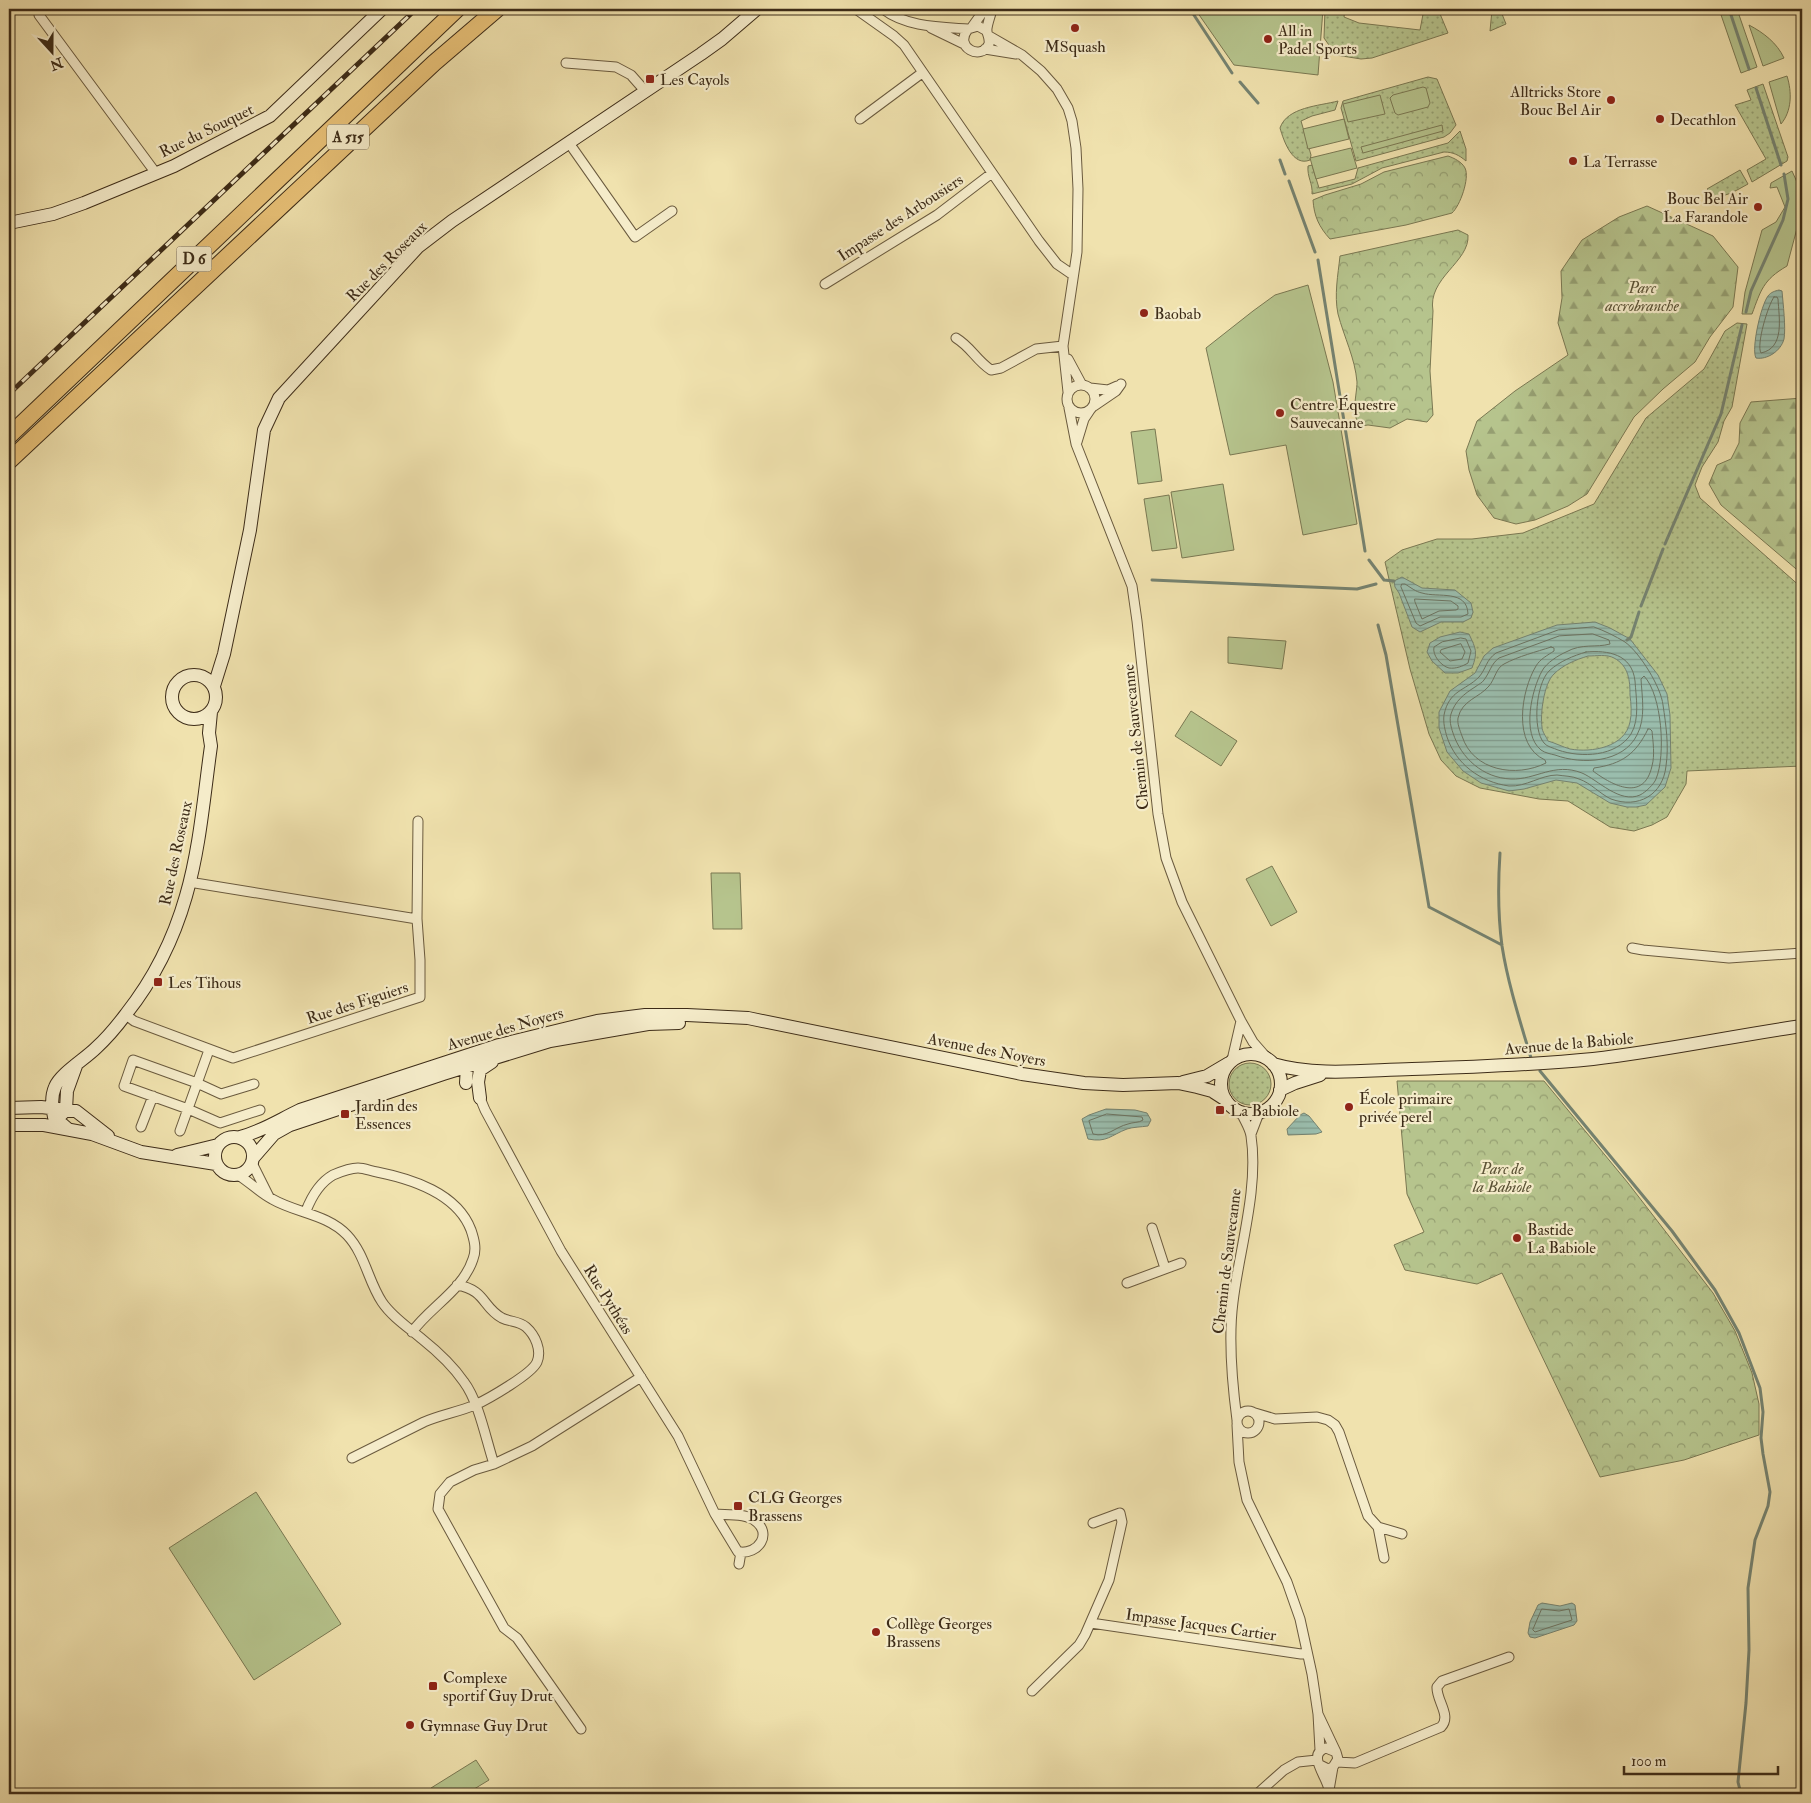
<svg xmlns="http://www.w3.org/2000/svg" width="1811" height="1803" font-family="'IM FELL Double Pica',serif">
<style>
.grass{fill:url(#grass-dots);stroke:#7a7852}
.forest{fill:url(#forest-firs);stroke:#7a7852}
.park{fill:url(#park-crowns);stroke:#7a7852}
.garden{fill:#b6c48d;stroke:#7a7852}
.water{fill:url(#water-rules);stroke:#758371;fill-rule:evenodd}
.lines{fill:none;stroke-linecap:round;stroke-linejoin:round}
.shore{stroke:#6c7462;stroke-width:1}
.stream{stroke:#758371;stroke-width:3}
.street-casing{stroke:#6a5a3e;stroke-width:11}
.secondary-casing{stroke:#3d2c18;stroke-width:14}
.highway-casing{stroke:#3d2c18;stroke-width:18}
.street{stroke:#f5ecca;stroke-width:9}
.secondary{stroke:#f5ecca;stroke-width:12}
.highway{stroke:#e8c177;stroke-width:16}
.rail-casing{stroke:#3d2c18;stroke-width:5}
.rail{stroke:#f5ecca;stroke-width:3;stroke-dasharray:9;stroke-linecap:butt}
.poi-dot{fill:#8f2418;stroke:#f5ecca;stroke-width:2}
.labels{text-anchor:middle;stroke-width:4.5;stroke-linejoin:round;paint-order:stroke}
.shield{fill:#f5ecca;stroke:#74664d;stroke-width:1}
.shield-label{font-size:15px;font-weight:bold;fill:#3d2c18}
.poi-label{font-size:16px;fill:#3d2c18;stroke:#f5ecca;text-anchor:start}
.street-label{font-size:16px;fill:#3d2c18;stroke:#f5ecca}
.park-label{font-size:16px;font-style:italic;fill:#5b5235;stroke:#f5ecca}
</style>
<defs>
<pattern id="grass-dots" width="8" height="8" patternUnits="userSpaceOnUse" patternTransform="scale(1.25)"><rect width="8" height="8" fill="#b6c48d"/><path d="M2 2h.1M6 6h.1" fill="none" stroke="#959f72" stroke-width="1.8" stroke-linecap="round"/></pattern>
<pattern id="forest-firs" width="22" height="20" patternUnits="userSpaceOnUse" patternTransform="scale(1.25)"><rect width="22" height="20" fill="#b6c48d"/><path d="M5 1l3.5 6h-7zM16 11l3.5 6h-7z" fill="#959f72"/></pattern>
<pattern id="park-crowns" width="20" height="18" patternUnits="userSpaceOnUse" patternTransform="scale(1.25)"><rect width="20" height="18" fill="#b6c48d"/><path d="M2 6a3 3 0 1 1 6 0M12 15a3 3 0 1 1 6 0" fill="none" stroke="#959f72"/></pattern>
<pattern id="water-rules" width="6" height="5" patternUnits="userSpaceOnUse" patternTransform="scale(1.25)"><rect width="6" height="5" fill="#9abdad"/><path d="M0 2.5h6" fill="none" stroke="#7f9a8c"/></pattern>
</defs>
<rect width="100%" height="100%" fill="#f0e2ae"/>
<filter id="stains"><feTurbulence type="fractalNoise" baseFrequency=".004" numOctaves="4"/><feColorMatrix values="0 0 0 0 .2 0 0 0 0 .09 0 0 0 0 .02 0 0 0 .5 -.17"/></filter>
<radialGradient id="worn" r=".72"><stop offset=".6" stop-color="#630" stop-opacity="0"/><stop offset="1" stop-color="#630" stop-opacity=".3"/></radialGradient>
<path class="grass" d="M1325 9H1345L1344 17 1359 23 1420 30 1424 9H1438L1448 33 1372 58 1361 59 1336 55 1324 38Z
M1500 9 1506 24 1490 31 1492 10Z
M1428 77 1437 79 1456 125 1450 133 1444 137 1356 161 1341 108 1343 101Z
M1763 84 1788 157 1787 161 1752 182 1747 170 1766 159 1735 105 1751 100 1747 90Z
M1338 101 1335 110 1312 116 1301 121 1311 155 1310 160C1293 167 1284 142 1280 128 1287 107 1319 106 1338 101Z
M1460 131 1466 149V161C1459 155 1453 152 1444 152L1382 168 1352 184 1312 194C1313 184 1307 177 1308 166L1312 165 1319 188 1355 179 1358 168 1448 143Z
M1740 170 1748 184C1737 190 1728 196 1715 197L1707 189Z
M1737 323 1747 324 1732 407 1724 421 1718 442 1702 467 1695 485 1700 498 1802 588V766L1687 771 1686 784 1667 817 1652 825 1634 831 1610 827 1568 801 1539 799 1480 788 1456 776 1441 760 1429 734 1410 669 1385 562 1402 550 1437 539H1472L1523 533 1594 504 1646 418 1704 369 1725 331Z
M1229 1084a21 21 0 1 1 42 0a21 21 0 1 1-42 0Z"/>
<path class="forest" d="M1647 206 1713 236 1738 267 1733 307 1710 337 1695 362 1663 389 1634 417 1587 494 1568 506 1535 520 1516 524 1494 518 1477 495 1469 470 1466 451 1477 421 1515 391 1568 355 1558 323 1562 298 1561 271 1582 240 1619 217Z
M1802 398V574L1721 505 1709 484 1717 465 1731 459 1739 443 1740 423 1751 402Z"/>
<path class="park" d="M1448 156C1454 158 1462 162 1465 168 1470 178 1460 206 1452 213L1406 225 1330 239C1319 227 1314 216 1313 200L1325 195 1361 184 1384 172Z
M1458 230 1468 235C1470 262 1427 278 1433 311L1430 371 1433 415 1427 422 1407 419 1390 428 1368 425 1361 426C1350 416 1357 395 1357 382 1355 358 1344 337 1338 314 1334 295 1338 275 1340 256Z
M1397 1081H1544L1628 1183 1713 1293 1735 1331 1752 1373 1759 1404V1435L1684 1460 1600 1477 1502 1273 1477 1284 1405 1270 1394 1245 1424 1232 1407 1194Z"/>
<path class="garden" d="M1195 9H1323L1318 75 1234 65Z
M1719 9H1737L1757 67 1741 73Z
M1749 25C1764 33 1777 43 1784 58L1763 66Z
M1787 76C1792 92 1792 111 1781 124L1769 82Z
M1423 87 1426 88 1430 103 1428 107 1398 115 1395 113 1390 98 1393 95Z
M1380 95 1385 114 1348 122 1343 104Z
M1344 119 1349 139 1308 149 1303 129Z
M1442 125 1443 131 1363 153 1361 147Z
M1351 148 1357 168 1316 179 1310 158Z
M1792 171 1801 191 1800 217 1787 266C1763 280 1761 290 1752 314H1742L1745 292 1762 230 1776 222 1785 207 1777 187 1770 188 1771 183Z
M1308 285 1333 382 1357 524 1303 535 1286 445 1230 455 1206 348 1253 311 1275 295Z
M1155 429 1162 481 1138 484 1131 432Z
M1223 484 1234 550 1182 558 1171 492Z
M1169 495 1177 548 1152 551 1144 499Z
M1228 637 1286 641 1282 669 1228 663Z
M1191 711 1237 741 1221 766 1175 736Z
M1272 866 1297 912 1271 926 1246 879Z
M711 873H740L742 929H713Z
M256 1492 341 1624 254 1680 169 1548Z
M476 1760 489 1780 466 1794H434L431 1788Z"/>
<path class="water" d="M1779 290 1782 291C1783 303 1786 328 1784 339 1781 351 1767 360 1756 358 1751 349 1761 305 1768 296 1771 292 1775 291 1779 290Z
M1402 577 1422 588 1455 590 1471 603 1473 612 1471 618 1463 622H1441L1420 632 1412 627 1399 593 1395 587 1394 581Z
M1595 622 1610 628 1630 639 1658 675 1667 694 1670 715 1671 768 1665 787 1646 805 1636 807H1627L1610 803 1577 783 1556 780 1524 789 1509 791 1481 783 1463 771 1447 752 1439 728V712L1450 691 1475 673 1484 656 1493 648 1557 625ZM1588 656C1596 656 1607 654 1614 658 1629 666 1630 681 1630 695 1631 703 1632 714 1630 722 1625 747 1592 753 1570 749 1563 747 1555 743 1548 741 1546 736 1542 732 1542 727 1540 714 1544 683 1554 674 1563 665 1575 660 1588 656Z
M1460 632 1469 634C1476 649 1478 652 1472 668L1458 673H1445L1432 661 1427 652 1430 643 1440 637Z
M1106 1109 1135 1110 1147 1113 1151 1120 1148 1126C1141 1127 1133 1127 1127 1129 1111 1135 1107 1143 1088 1139L1082 1119 1089 1115Z
M1304 1113 1309 1116 1322 1132 1316 1134 1288 1135 1287 1129 1300 1115Z
M1542 1603 1560 1606 1572 1603 1575 1605 1577 1621 1574 1625 1535 1638 1530 1637 1528 1633 1530 1622 1538 1605Z"/>
<g class="lines">
<path class="shore" d="M1774 297H1777L1778 299C1779 318 1785 348 1761 353 1756 345 1768 305 1774 297Z
M1402 584H1405C1410 587 1416 592 1422 593 1438 598 1467 589 1468 614L1461 617H1440L1420 626 1416 623 1401 587Z
M1415 599 1451 601 1458 606V609L1456 610 1439 611 1422 619 1415 602Z
M1594 627C1605 631 1615 636 1625 642 1640 653 1661 687 1663 705 1666 725 1669 746 1666 766 1663 795 1638 809 1611 799 1600 794 1591 783 1579 779 1573 776 1563 776 1557 775 1541 775 1526 787 1509 786 1480 782 1456 764 1447 737 1445 730 1443 723 1444 715 1449 690 1465 691 1479 677 1486 669 1486 660 1496 653L1558 630Z
M1593 634 1609 640 1610 644C1596 648 1582 643 1566 652 1559 655 1546 663 1542 671 1532 689 1521 734 1541 750 1545 753 1551 754 1555 755 1582 765 1623 763 1637 735 1646 718 1642 697 1641 679L1644 676C1662 695 1666 755 1656 779 1654 784 1646 792 1640 795 1620 804 1598 780 1582 773 1554 762 1536 780 1511 779 1483 778 1461 758 1453 733 1451 727 1449 720 1451 714 1455 701 1464 694 1475 687 1479 684 1482 683 1484 680 1490 672 1491 664 1499 658L1559 636Z
M1461 638 1466 639 1471 651 1468 663C1463 666 1456 669 1449 668 1441 666 1432 655 1434 647L1442 642Z
M1461 644 1465 652 1462 659 1450 661 1440 652 1441 650Z
M1551 647 1554 648V651C1548 655 1540 659 1536 666 1521 691 1512 745 1545 760L1546 763C1516 778 1473 771 1462 736 1460 730 1457 724 1458 718 1462 700 1479 698 1489 686 1495 679 1496 668 1504 664 1519 656 1536 652 1551 647Z
M1586 652C1608 650 1632 654 1635 681 1636 697 1640 719 1631 734 1616 757 1581 758 1558 750 1554 748 1547 747 1544 743 1532 729 1536 684 1549 671 1560 661 1573 656 1586 652Z
M1648 729H1650L1652 731C1653 742 1655 755 1652 766 1644 802 1613 786 1593 771L1594 768C1622 764 1636 754 1648 729Z
M1107 1114 1142 1117 1143 1120C1139 1123 1133 1122 1128 1124 1115 1127 1107 1138 1093 1134L1089 1121Z
M1542 1609 1559 1611 1569 1609 1572 1620 1535 1632 1533 1630Z"/>
<path class="stream" d="M1190 9 1232 73
M1729 9 1749 69
M1240 82 1258 103
M1756 88 1781 165
M1280 160 1285 174
M1289 181 1315 252
M1318 260 1365 551
M1746 312 1751 291 1783 220 1788 199 1784 174
M1665 544 1721 414 1742 325
M1369 560 1384 580 1394 581
M1152 580 1357 589 1376 584
M1641 606 1663 549
M1378 625 1386 655 1429 907 1502 945
M1627 640 1631 637 1639 612
M1500 853C1498 883 1498 916 1502 946 1508 984 1520 1021 1531 1058
M1540 1071 1672 1231 1715 1290 1739 1333 1760 1388 1763 1412 1761 1438 1763 1454 1770 1492 1768 1506 1755 1540 1748 1588 1749 1650 1746 1703 1738 1782 1741 1794"/>
<defs>
<path id="street" d="M856 9 894 36 904 45 1039 241 1057 264 1073 275
M883 9C906 27 940 27 968 29
M39 15 155 172
M972 27 985 9
M931 28 964 44
M987 31 978 26 968 29C953 48 982 61 989 44 990 39 988 36 987 32 986 26 991 15 992 9
M989 36 1022 55 1041 71 1057 89 1068 108 1072 121 1076 148 1078 189 1077 252 1063 346 1068 392
M985 49 1016 54
M566 63 616 67 631 75 646 92
M860 119 922 73
M569 143 635 237 672 211
M825 284 937 215 992 173
M956 338C971 347 976 360 991 370L1001 368 1036 349 1063 346
M1068 359 1082 385
M1067 399a14 14 0 1 1 28 0a14 14 0 1 1-28 0Z
M1090 388 1108 390 1117 386
M1094 406 1116 391 1121 384
M1069 408 1076 444 1132 586 1137 621 1158 814 1166 858 1182 902 1241 1021 1253 1042 1267 1058
M1077 442 1084 419 1090 410
M417 919 418 821
M1632 948 1643 950 1729 958 1802 953
M126 1015 134 1021 233 1058 420 997V960L417 919 189 882
M1232 1060 1241 1021
M254 1084 221 1094 197 1083 133 1060 124 1086 188 1109 220 1123 260 1110
M480 1098 485 1110 561 1251 678 1436 715 1514 738 1552C759 1555 773 1533 754 1520 745 1513 726 1515 715 1514
M141 1127 153 1096
M180 1131 209 1050
M1251 1134 1259 1113
M252 1163 269 1197
M238 1175C250 1182 260 1193 272 1199 296 1213 327 1214 347 1235 365 1254 368 1281 382 1302 392 1317 409 1328 422 1339 437 1351 453 1366 464 1382 479 1402 486 1440 494 1464
M306 1211C311 1198 319 1183 333 1175 340 1172 350 1168 358 1168 364 1168 371 1171 377 1172 412 1179 457 1193 471 1230 474 1239 477 1249 473 1259 463 1290 430 1307 412 1332
M1152 1228 1165 1268
M1127 1283 1181 1263
M1237 1422a11 11 0 1 1 22 0a11 11 0 1 1-22 0Z
M1255 1413 1275 1419 1317 1417 1328 1420 1335 1425 1339 1432 1368 1516 1378 1527 1402 1534
M1237 1420C1232 1382 1228 1340 1233 1302 1239 1251 1259 1188 1251 1136 1250 1128 1244 1120 1241 1112
M1237 1425 1239 1462 1247 1500 1287 1582 1300 1619 1312 1674 1318 1714
M352 1458C376 1446 400 1434 424 1422 440 1415 458 1412 475 1405 488 1399 532 1374 537 1362 542 1350 535 1335 526 1327 519 1321 510 1322 502 1318 482 1307 486 1290 457 1285
M1378 1527 1384 1558
M739 1564 741 1552
M1091 1623 1301 1654 1307 1653
M1032 1691 1079 1645 1085 1635 1109 1580 1122 1522 1120 1513 1093 1523
M581 1729 517 1638 504 1628 438 1509 440 1494 450 1482 474 1470 494 1464 532 1446 641 1377
M1320 1750 1318 1714 1336 1752
M1337 1762 1355 1763 1441 1727C1452 1716 1436 1700 1437 1687L1442 1681 1509 1657
M1320 1765 1328 1769 1333 1767 1338 1759 1336 1752 1326 1748C1306 1754 1327 1776 1329 1790L1333 1767
M1257 1794 1284 1770 1298 1762 1317 1760"/>
<path id="secondary" d="M9 223 53 214 84 203 174 166 270 116 382 9
M172 697a22 22 0 1 1 44 0a22 22 0 1 1-44 0Z
M214 686 224 654 250 530 264 430 279 398 418 247 452 221 701 54 722 39 757 9
M1221 1084a30 30 0 1 1 60 0a30 30 0 1 1-60 0Z
M1273 1064C1318 1077 1366 1070 1412 1069 1473 1067 1533 1065 1593 1059 1664 1051 1732 1036 1802 1026
M1183 1082 1207 1076 1229 1063
M466 1083 467 1066 472 1060
M1280 1090 1295 1083 1320 1075
M480 1098 478 1082 480 1070 492 1062
M9 1108 41 1107 76 1111 108 1136
M61 1115 66 1110 67 1091 76 1066
M9 1125H44L92 1134 141 1152 216 1164
M68 1129 54 1117C52 1108 51 1096 55 1087 60 1074 85 1059 96 1048 107 1038 117 1026 126 1014 153 980 174 938 186 896 200 848 204 795 211 746L209 733 211 712
M215 1156a19 19 0 1 1 38 0a19 19 0 1 1-38 0Z
M240 1137C263 1131 279 1120 300 1110L499 1045 597 1021 645 1015H687L748 1018 1022 1074 1084 1083 1123 1085 1178 1083 1197 1087 1212 1091 1226 1100
M177 1155 218 1145
M254 1157 274 1134 290 1125 443 1074 550 1041 648 1024 679 1023"/>
<path id="highway" d="M9 436 457 9
M9 461 434 63 497 9"/>
</defs>
<use href="#street" class="street-casing"/>
<use href="#secondary" class="secondary-casing"/>
<use href="#highway" class="highway-casing"/>
<use href="#street" class="street"/>
<use href="#secondary" class="secondary"/>
<use href="#highway" class="highway"/>
<defs>
<path id="rail" d="M9 394 416 9"/>
</defs>
<use href="#rail" class="rail-casing"/>
<use href="#rail" class="rail"/>
</g>
<g class="poi-dot">
<circle cx="1075" cy="28" r="5"/>
<circle cx="1268" cy="39" r="5"/>
<rect x="645" y="74" width="10" height="10" rx="2.5"/>
<circle cx="1611" cy="100" r="5"/>
<circle cx="1660" cy="119" r="5"/>
<circle cx="1573" cy="161" r="5"/>
<circle cx="1758" cy="207" r="5"/>
<circle cx="1144" cy="313" r="5"/>
<circle cx="1280" cy="413" r="5"/>
<rect x="153" y="977" width="10" height="10" rx="2.5"/>
<circle cx="1349" cy="1107" r="5"/>
<rect x="1215" y="1105" width="10" height="10" rx="2.5"/>
<rect x="340" y="1109" width="10" height="10" rx="2.5"/>
<circle cx="1517" cy="1238" r="5"/>
<rect x="733" y="1501" width="10" height="10" rx="2.5"/>
<circle cx="876" cy="1632" r="5"/>
<rect x="428" y="1681" width="10" height="10" rx="2.5"/>
<circle cx="410" cy="1725" r="5"/>
</g>
<g class="labels">
<g class="shield">
<rect x="327" y="124.5" width="42" height="25" rx="4"/>
<rect x="176.5" y="246.5" width="35" height="25" rx="4"/>
</g>
<g class="shield-label">
<text x="348" y="142">A 515</text>
<text x="194" y="264">D 6</text>
</g>
<g class="poi-label">
<text x="1278" y="36">All in<tspan x="1278" dy="18">Padel Sports</tspan></text>
<text x="1075" y="52" text-anchor="middle">MSquash</text>
<text x="660" y="85">Les Cayols</text>
<text x="1601" y="97" text-anchor="end">Alltricks Store<tspan x="1601" dy="18">Bouc Bel Air</tspan></text>
<text x="1670" y="125">Decathlon</text>
<text x="1583" y="167">La Terrasse</text>
<text x="1748" y="204" text-anchor="end">Bouc Bel Air<tspan x="1748" dy="18">La Farandole</tspan></text>
<text x="1154" y="319">Baobab</text>
<text x="1290" y="410">Centre Équestre<tspan x="1290" dy="18">Sauvecanne</tspan></text>
<text x="168" y="988">Les Tihous</text>
<text x="1359" y="1104">École primaire<tspan x="1359" dy="18">privée perel</tspan></text>
<text x="355" y="1111">Jardin des<tspan x="355" dy="18">Essences</tspan></text>
<text x="1230" y="1116">La Babiole</text>
<text x="1527" y="1235">Bastide<tspan x="1527" dy="18">La Babiole</tspan></text>
<text x="748" y="1503">CLG Georges<tspan x="748" dy="18">Brassens</tspan></text>
<text x="886" y="1629">Collège Georges<tspan x="886" dy="18">Brassens</tspan></text>
<text x="443" y="1683">Complexe<tspan x="443" dy="18">sportif Guy Drut</tspan></text>
<text x="420" y="1731">Gymnase Guy Drut</text>
</g>
<g class="street-label">
<text transform="translate(206 130) rotate(-26)" y="6">Rue du Souquet</text>
<text transform="translate(900 217) rotate(-33)" y="6">Impasse des Arbousiers</text>
<text transform="translate(386 261) rotate(-45)" y="6">Rue des Roseaux</text>
<text transform="translate(1135 737) rotate(-96)" y="6">Chemin de Sauvecanne</text>
<text transform="translate(175 853) rotate(-78)" y="6">Rue des Roseaux</text>
<text transform="translate(357 1002) rotate(-18)" y="6">Rue des Figuiers</text>
<text transform="translate(505 1028) rotate(-16)" y="6">Avenue des Noyers</text>
<text transform="translate(1569 1043) rotate(-5)" y="6">Avenue de la Babiole</text>
<text transform="translate(987 1049) rotate(11)" y="6">Avenue des Noyers</text>
<text transform="translate(1226 1261) rotate(-83)" y="6">Chemin de Sauvecanne</text>
<text transform="translate(609 1299) rotate(58)" y="6">Rue Pythéas</text>
<text transform="translate(1201 1624) rotate(8)" y="6">Impasse Jacques Cartier</text>
</g>
<g class="park-label">
<text x="1642" y="293">Parc<tspan x="1642" dy="18">accrobranche</tspan></text>
<text x="1502" y="1174">Parc de<tspan x="1502" dy="18">la Babiole</tspan></text>
</g>
</g>
<rect width="1811" height="1803" fill="none" stroke="#f0e2ae" stroke-width="30"/>
<rect x="10" y="10" width="1791" height="1783" fill="none" stroke="#3d2c18" stroke-width="2.5"/>
<rect x="15" y="15" width="1781" height="1773" fill="none" stroke="#3d2c18"/>
<g transform="translate(52 52) rotate(159)" stroke="#f5ecca" stroke-width="4" paint-order="stroke">
<path d="M0-4L9 19L0 12L-9 19Z" fill="#3d2c18"/>
<text y="-8" font-size="14" font-weight="bold" text-anchor="middle" fill="#3d2c18">N</text>
</g>
<path d="M1624 1766v8h154v-8" fill="none" stroke="#3d2c18" stroke-width="2.5"/>
<text x="1631" y="1766" font-size="15" fill="#3d2c18" stroke="#f5ecca" stroke-width="4" paint-order="stroke">100 m</text>
<rect width="100%" height="100%" filter="url(#stains)"/>
<rect width="100%" height="100%" fill="url(#worn)"/>
</svg>
